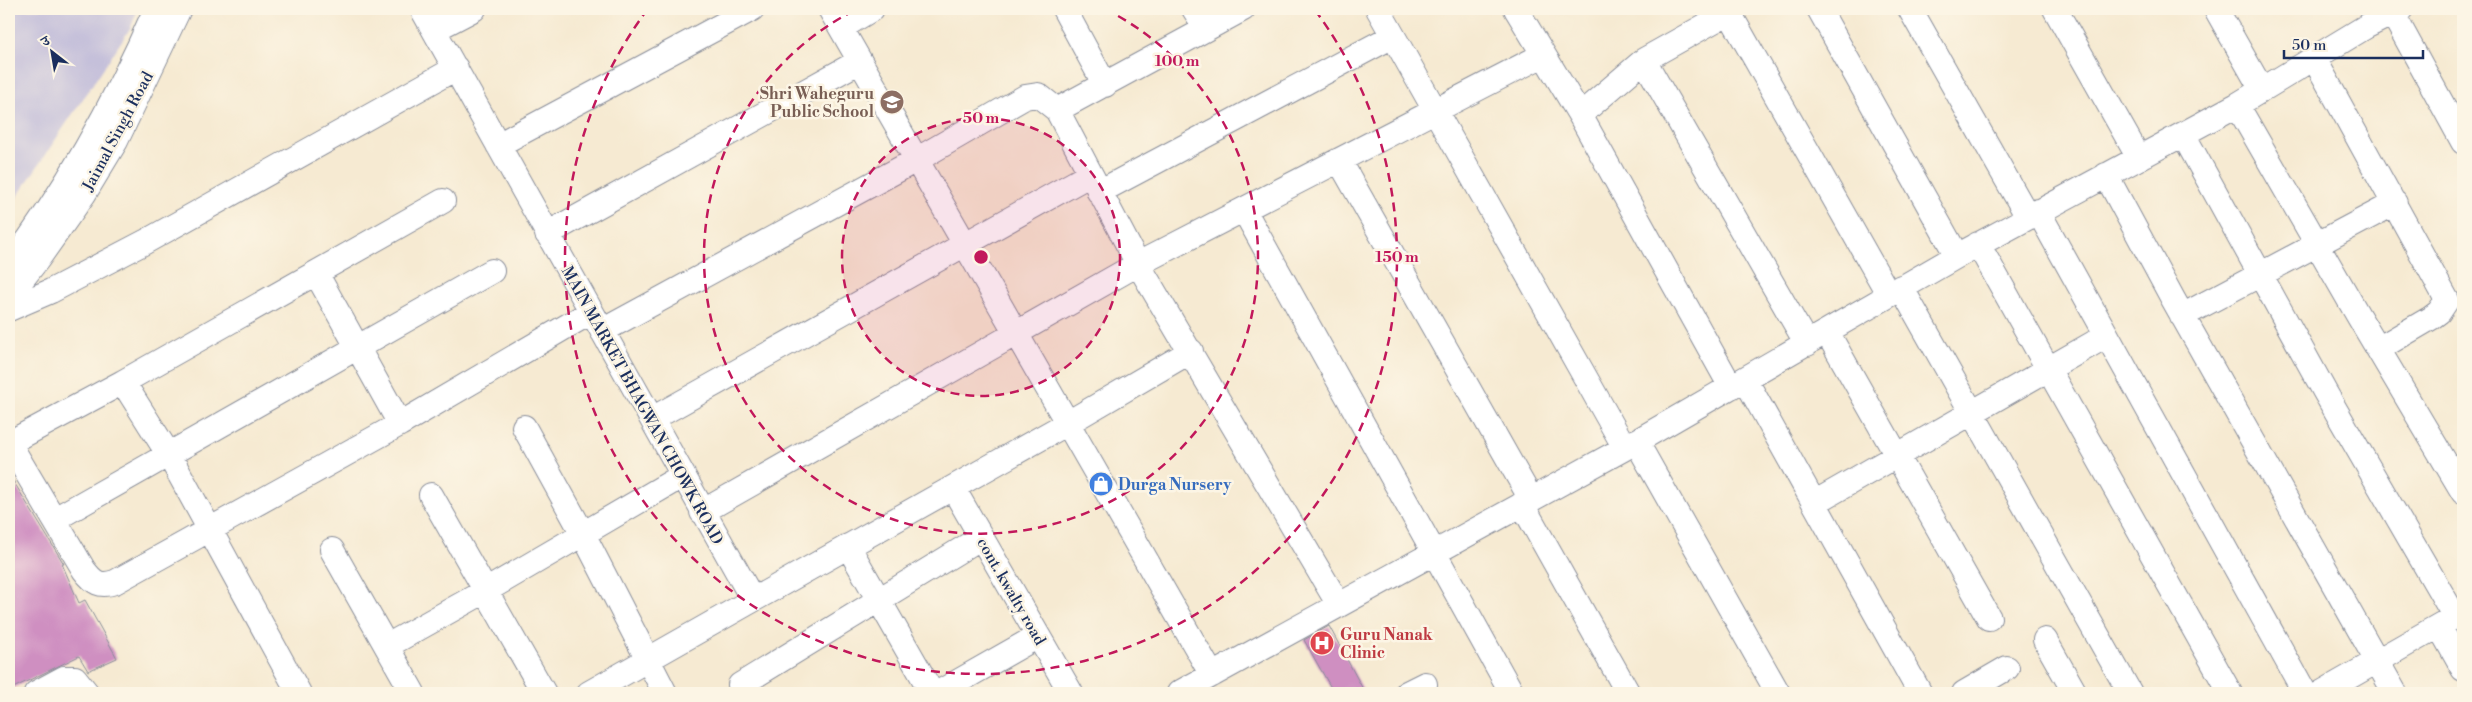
<svg xmlns="http://www.w3.org/2000/svg" width="2472" height="702" font-family="'Libre Bodoni','Noto Serif Devanagari',serif">
<style>
.industrial{fill:#c5c0da}
.building{fill:#cf8fc1}
.lines{fill:none;stroke-linecap:round;stroke-linejoin:round}
.minor-casing{stroke:#888c98;stroke-width:26}
.minor{stroke:#fff;stroke-width:24}
.ring{fill:none;stroke:#c2185b;stroke-width:2.5;stroke-dasharray:9 6}
.labels{text-anchor:middle;stroke-width:5;stroke-linejoin:round;paint-order:stroke}
.education-label{font-size:16px;font-weight:bold;fill:#785e54;stroke:#fcf5e5;text-anchor:end}
.street-label{font-size:16px;fill:#1b2f5e;stroke:#fcf5e5}
.shop-label{font-size:16px;font-weight:bold;fill:#366cbe;stroke:#fcf5e5;text-anchor:start}
.health-label{font-size:16px;font-weight:bold;fill:#be3a42;stroke:#fcf5e5;text-anchor:start}
.centre{fill:#c2185b;stroke:#fcf5e5;stroke-width:2.5}
.ring-label{font-size:15px;text-anchor:middle;font-weight:bold;fill:#c2185b;stroke:#fcf5e5;stroke-width:5;stroke-linejoin:round;paint-order:stroke}
</style>
<rect width="100%" height="100%" fill="#fcf5e5"/>
<filter id="ink" filterUnits="userSpaceOnUse"><feTurbulence type="fractalNoise" baseFrequency=".02" numOctaves="2"/><feDisplacementMap in="SourceGraphic" scale="10" xChannelSelector="R" yChannelSelector="G"/><feConvolveMatrix kernelMatrix="1 2 1 2 8 2 1 2 1" color-interpolation-filters="sRGB"/></filter>
<filter id="wash" filterUnits="userSpaceOnUse"><feTurbulence type="fractalNoise" baseFrequency=".0096" numOctaves="4" result="noise"/><feDisplacementMap in="SourceGraphic" scale="20" xChannelSelector="R" yChannelSelector="G"/><feGaussianBlur stdDeviation="1.12" result="paint"/><feColorMatrix in="noise" values="0 0 0 0 0 0 0 0 0 0 0 0 0 0 0 0 0 1.4 0 .05"/><feComposite in="paint" operator="in"/></filter>
<g filter="url(#wash)">
<rect width="100%" height="100%" fill="#f6ead2"/>
<path class="industrial" d="M9 9H138L131 27 9 209Z"/>
<g id="blocks">
<path class="building" d="M9 474 64 564H62L79 603 85 600 117 658 88 671 79 656 9 690Z
M1329 626 1365 693H1334L1304 640Z"/>
</g>
</g>
<g filter="url(#ink)">
<use href="#blocks" fill-opacity="0" stroke="#888c98" stroke-width="1"/>
<g class="lines">
<defs>
<path id="minor" d="M422 9 753 600 1066 424 1191 351
M830 9C958 231 1084 454 1212 675
M1064 9 1105 85
M1194 9 1206 28
M1243 9 1057 110 1138 264 1339 605
M1378 9 1625 448
M1516 9 1580 115 1731 387
M1727 9 1889 295
M1819 9 1957 256
M1910 9 2028 217
M2055 9 2139 158
M2216 9 2262 90
M2393 14 2463 142
M841 28 872 9
M434 30 474 9
M2314 58 2447 300 2439 312 2431 318 2378 349
M1644 60 1807 344
M2237 105 2359 317 2463 492
M1580 115 1644 60 1735 9
M2183 134 2325 392 2455 617
M498 145 752 9
M1339 160 1531 499
M2106 175 2173 299 2395 693
M1099 192 1393 36
M1244 210 1512 693
M2038 211 2305 693
M547 234 860 61
M1978 244 2230 693
M9 266C69 187 116 100 156 9
M316 273 400 424
M1901 287 2130 693
M9 296 38 259 84 194 116 141 179 9
M9 309 51 291 145 242 456 68
M2182 316 2395 203
M602 331 918 159 1025 97 1038 95 1057 110
M1827 332 1989 618
M1745 379 1920 693
M123 382 169 455 299 693
M652 419 1089 175
M524 427 583 534 665 693
M1636 441 1778 693
M9 443 84 570C94 583 100 587 115 582L400 424 591 312
M9 443 123 382 443 201
M953 488 1071 693
M431 495 544 693
M1814 503 2106 336
M1522 504 1628 693
M702 512 1138 264 1543 55
M55 519 492 271
M848 546 932 693
M332 550 413 693
M2439 626 2463 669
M2045 640 2075 693
M387 646 487 590 682 476
M740 685 980 538
M36 693 64 678H75L87 693
M589 693 753 600
M938 693 1038 636
M1179 693 1625 448 1957 256 2237 105 2367 26 2401 9
M1407 693 1425 684
M1964 693 2007 668
M2321 693 2463 612"/>
</defs>
<use href="#minor" class="minor-casing"/>
<use href="#minor" class="minor"/>
</g>
</g>
<circle cx="981" cy="257" r="139" fill="#c2185b" fill-opacity=".12"/>
<g class="ring">
<circle cx="981" cy="257" r="139"/>
<path d="M1105 9A277 277 0 1 1 857 9"/>
<path d="M1315 10A416 416 0 1 1 647 10"/>
</g>
<defs>
<symbol id="school-disc" viewBox="-11 -11 22 22"><circle r="9.5" fill="#8d6e63" stroke="#fcf5e5"/><path d="M0-5L7-2L0 1L-7-2ZM-4 1L0 2.5L4 1V4Q0 6-4 4Z" fill="#fff"/></symbol>
<symbol id="shop-disc" viewBox="-11 -11 22 22"><circle r="9.5" fill="#3f7fe0" stroke="#fcf5e5"/><path d="M-5-2.5h2.3a2.7 3.5 0 0 1 5.4 0H5L5.5 6h-11ZM-1.5-2.5h3a1.5 2.3 0 0 0-3 0Z" fill="#fff"/></symbol>
<symbol id="hospital-disc" viewBox="-11 -11 22 22"><circle r="9.5" fill="#e0444e" stroke="#fcf5e5"/><path d="M-5-5h3v3.5h4V-5h3V5h-3V1.5h-4V5h-3Z" fill="#fff"/></symbol>
</defs>
<g fill-rule="evenodd">
<use href="#school-disc" x="878" y="88" width="28" height="28"/>
<use href="#shop-disc" x="1087" y="470" width="28" height="28"/>
<use href="#hospital-disc" x="1308" y="629" width="28" height="28"/>
</g>
<g class="labels">
<g class="education-label">
<text x="874" y="99">Shri Waheguru<tspan x="874" dy="18">Public School</tspan></text>
</g>
<g class="street-label">
<text transform="translate(117 131) rotate(-62)" y="6">Jaimal Singh Road</text>
<text transform="translate(643 405) rotate(61)" y="6">MAIN MARKET BHAGWAN CHOWK ROAD</text>
<text transform="translate(1012 591) rotate(60)" y="6">cont. kwalty road</text>
</g>
<g class="shop-label">
<text x="1118" y="490">Durga Nursery</text>
</g>
<g class="health-label">
<text x="1340" y="640">Guru Nanak<tspan x="1340" dy="18">Clinic</tspan></text>
</g>
</g>
<circle cx="981" cy="257" r="8" class="centre"/>
<g class="ring-label">
<text x="1177" y="66">100 m</text>
<text x="981" y="123">50 m</text>
<text x="1397" y="262">150 m</text>
</g>
<rect width="2472" height="702" fill="none" stroke="#fcf5e5" stroke-width="30"/>
<g transform="translate(52 52) rotate(329)" stroke="#fcf5e5" stroke-width="4" paint-order="stroke">
<path d="M0-4L9 19L0 12L-9 19Z" fill="#1b2f5e"/>
<text y="-8" font-size="14" font-weight="bold" text-anchor="middle" fill="#1b2f5e">उ</text>
</g>
<path d="M2284 50v8h139v-8" fill="none" stroke="#1b2f5e" stroke-width="2.5"/>
<text x="2292" y="50" font-size="15" fill="#1b2f5e" stroke="#fcf5e5" stroke-width="4" paint-order="stroke">50 m</text>
</svg>
